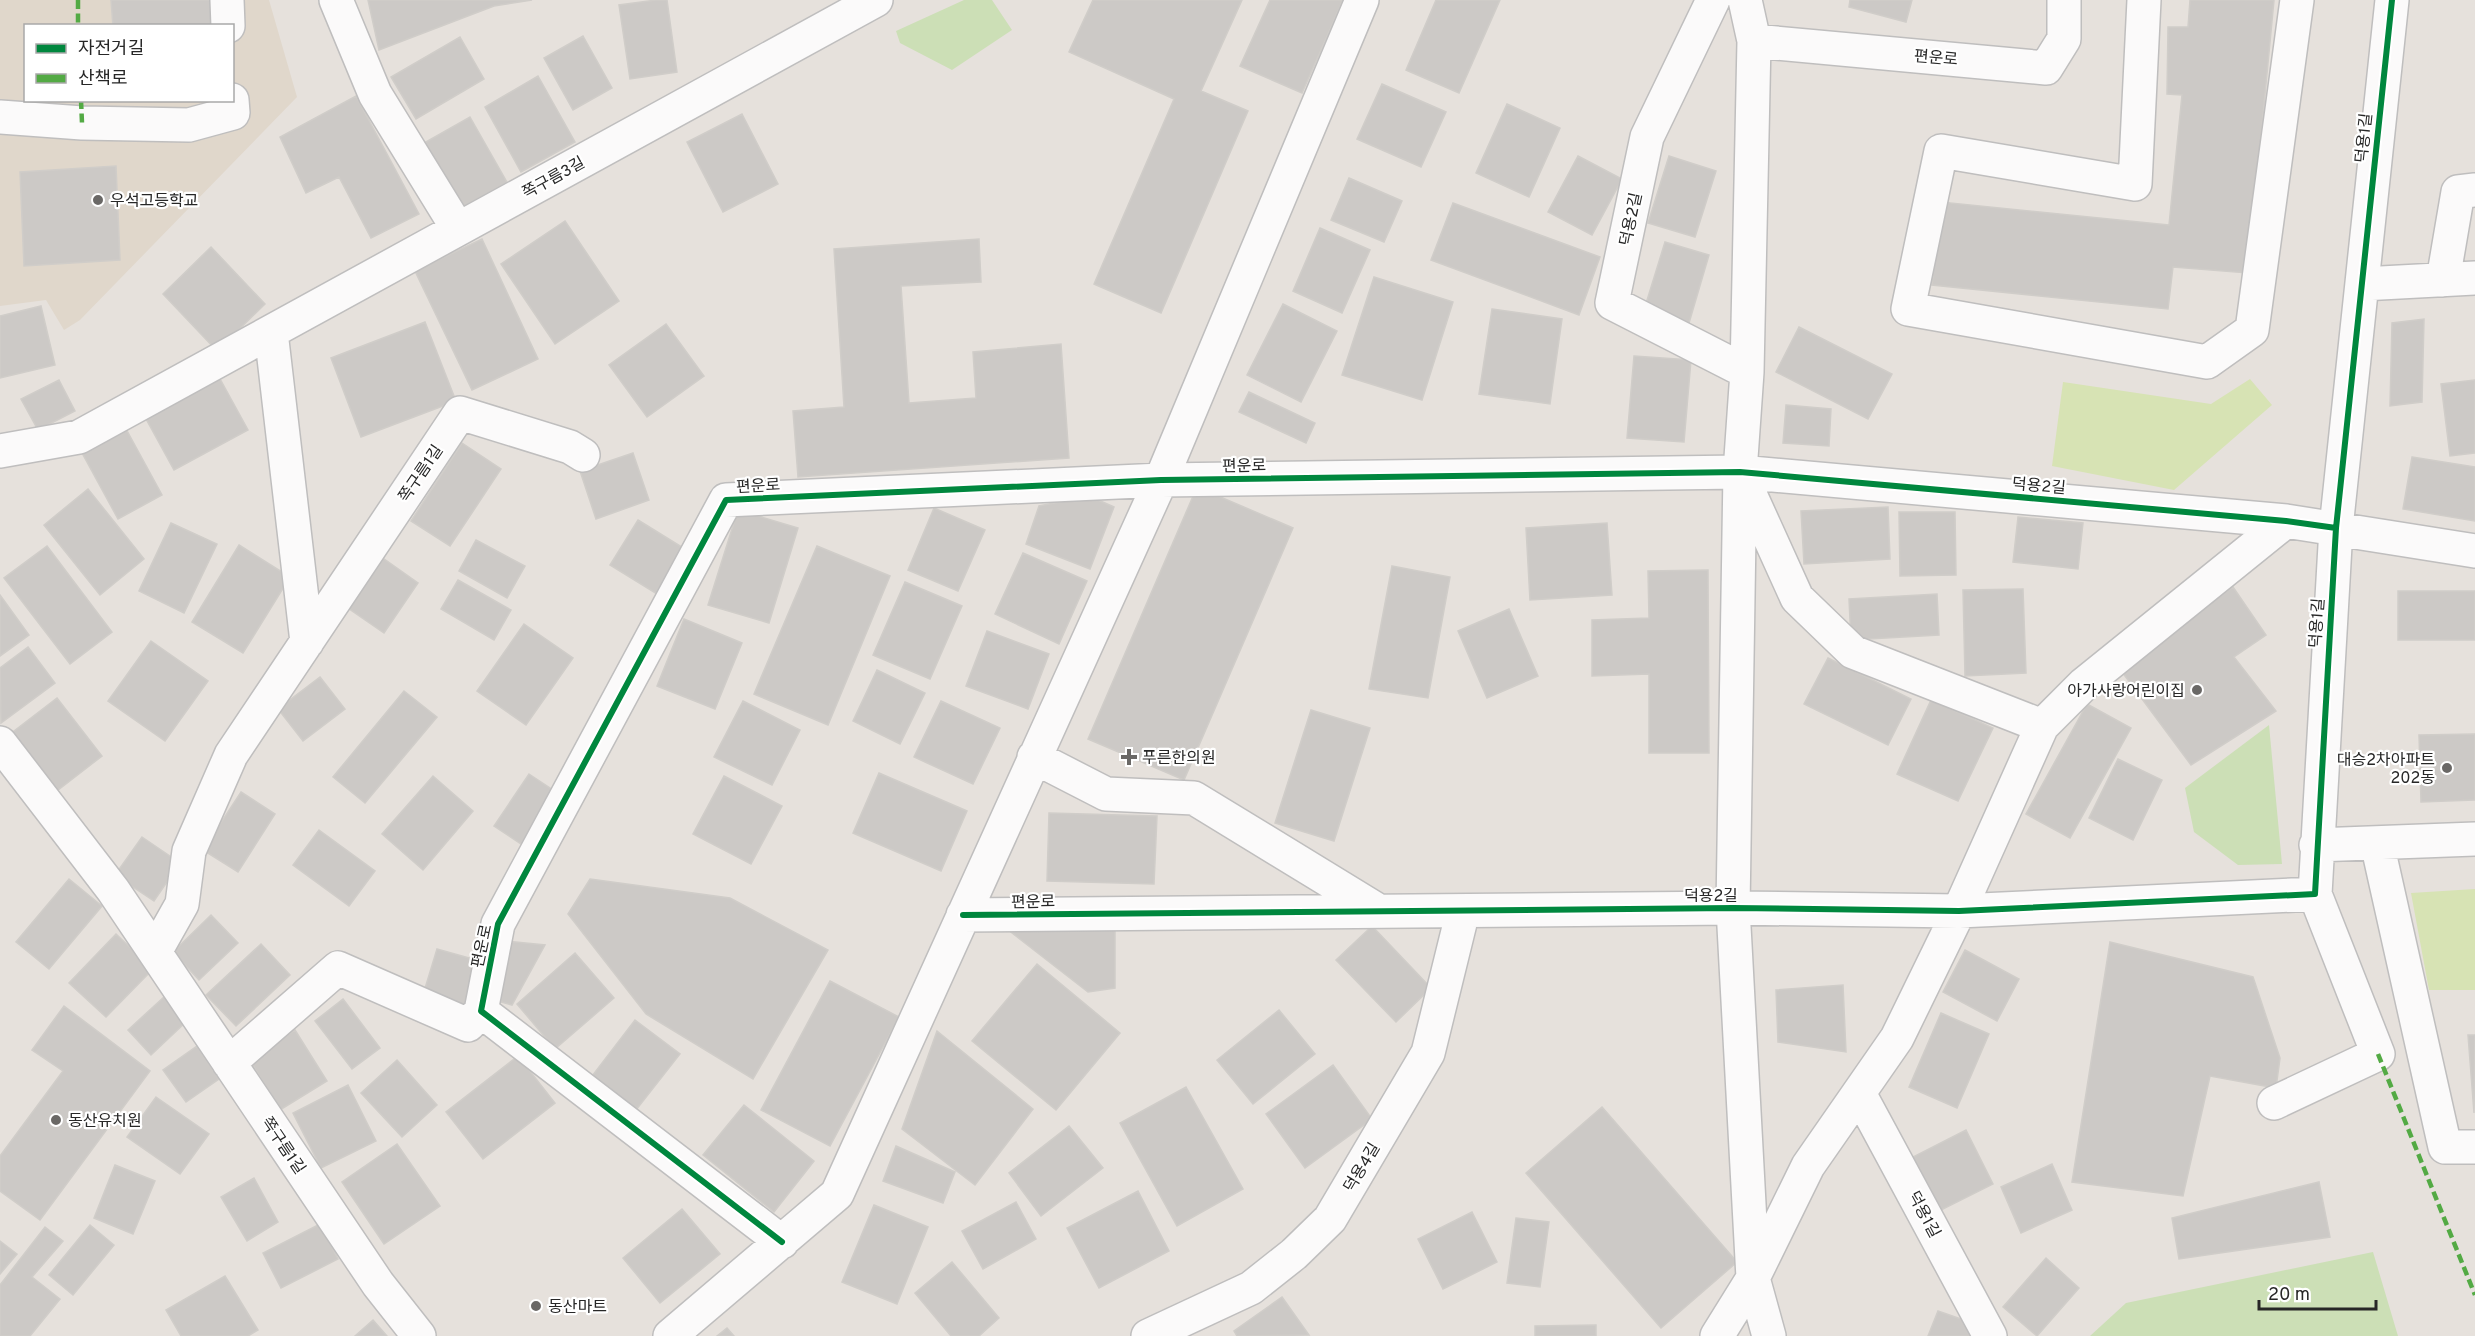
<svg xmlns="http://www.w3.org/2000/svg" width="2475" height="1336" font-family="Overpass,'Noto Sans KR',sans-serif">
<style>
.education{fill:#e0d7cb;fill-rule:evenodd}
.green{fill:#ccdfb6}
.pitch{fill:#d7e3b4}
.building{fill:#ccc9c6;stroke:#d0cdc9;stroke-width:1.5}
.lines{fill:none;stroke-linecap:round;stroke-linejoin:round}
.minor-casing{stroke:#bfbebe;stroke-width:36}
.minor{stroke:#fbfafa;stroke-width:33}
.quiet{stroke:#53aa44;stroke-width:4.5;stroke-dasharray:9 4.5;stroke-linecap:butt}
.cycleway-casing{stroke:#fff;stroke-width:10}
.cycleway{stroke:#00873e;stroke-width:6}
.poi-dot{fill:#6a6866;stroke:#fff;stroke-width:2}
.labels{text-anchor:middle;stroke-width:4.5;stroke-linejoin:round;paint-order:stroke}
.street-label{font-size:16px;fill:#272727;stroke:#fff}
.poi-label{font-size:16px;fill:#272727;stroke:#fff;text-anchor:start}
</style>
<rect width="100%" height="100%" fill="#e6e1dc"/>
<path class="education" d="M0 0H269L297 97 80 320 64 330 46 300 0 306ZM26 26H232V100H26Z"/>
<path class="green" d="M964 0H992L1012 30 952 70 900 43 896 31Z
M2269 725 2282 864 2238 865 2194 832 2185 788Z
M2373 1252 2398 1336H2090L2126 1303Z"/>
<path class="pitch" d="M2250 379 2272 405 2174 490 2052 466 2063 382 2211 404Z
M2475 889V990H2429L2411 893Z"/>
<path class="building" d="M111 0H215L216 26H113Z
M368 0H532L494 6 379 50Z
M656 0H667L677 72 630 79 619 5Z
M1093 0H1242L1201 91 1248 111 1161 313 1094 284 1174 99 1069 52Z
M1270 0H1343L1302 93 1240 66Z
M1436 0H1500L1459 93 1406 70Z
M1850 0H1912L1906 22 1849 7Z
M2190 0H2274L2248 273 2173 267 2168 309 1932 285 1941 202 2169 225 2182 95 2167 94 2168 27H2188Z
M583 36 612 88 573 110 544 58Z
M460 37 484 79 416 119 391 77Z
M538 76 575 142 521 172 485 107Z
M1382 84 1446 112 1421 167 1357 139Z
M356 96 419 214 371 238 339 177 306 193 280 137Z
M1507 104 1560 128 1529 197 1476 173Z
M742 114 778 184 723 212 687 142Z
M470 117 508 184 461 210 424 143Z
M1578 156 1622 179 1592 235 1548 212Z
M1669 156 1716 171 1695 237 1648 223Z
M116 166 120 260 24 266 20 172Z
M1349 178 1402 201 1384 242 1331 220Z
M1453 203 1600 257 1579 315 1431 260Z
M565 221 619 301 555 344 501 264Z
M1320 228 1370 250 1342 313 1293 291Z
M482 239 538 359 472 390 415 271Z
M979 239 981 282 901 286 909 403 976 398 973 352 1061 344 1069 458 798 477 793 411 844 407 834 249Z
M1665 242 1709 255 1689 323 1644 310Z
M211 247 265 304 217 351 163 294Z
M1374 277 1453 302 1422 400 1342 375Z
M1283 304 1337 331 1301 402 1247 375Z
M41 306 55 365 0 378V316Z
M1492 309 1562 319 1550 404 1479 394Z
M2424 319 2422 402 2390 406 2392 323Z
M425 322 456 401 361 437 331 358Z
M666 324 704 376 647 417 609 365Z
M1799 327 1892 374 1868 419 1776 372Z
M1634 356 1691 360 1684 442 1627 438Z
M219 377 248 430 174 470 145 417Z
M59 380 75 411 38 430 21 399Z
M2475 380V453L2450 456 2441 384Z
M1249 392 1315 423 1306 443 1239 412Z
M1786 405 1831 409 1829 446 1783 443Z
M125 427 162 495 118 519 81 451Z
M462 443 501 469 450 546 411 521Z
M633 453 649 500 596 519 580 471Z
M2412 457 2475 467V521L2403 509Z
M1197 487 1293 528 1184 780 1088 739Z
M88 489 144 559 100 595 44 525Z
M1089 496 1114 507 1090 569 1026 544 1039 506Z
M1888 507 1890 559 1804 564 1801 511Z
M934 508 985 530 958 591 908 570Z
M738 510 798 528 769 623 708 605Z
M1899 512H1955L1956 575 1900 576Z
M2018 517 2083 523 2078 569 2013 562Z
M638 520 685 549 657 594 610 565Z
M171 523 217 544 184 613 139 591Z
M1607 523 1612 595 1530 600 1526 528Z
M476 540 525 566 507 598 459 571Z
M239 545 290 577 243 653 192 622Z
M47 546 112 632 70 664 4 578Z
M817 546 890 576 828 725 754 694Z
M1023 553 1087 581 1059 644 995 614Z
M380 556 418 583 384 633 345 606Z
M1392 566 1450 577 1428 698 1369 689Z
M1708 570 1709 753H1649V674L1592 676V620L1649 618 1648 571Z
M458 580 511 610 494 640 441 609Z
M905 582 962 606 930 679 873 655Z
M2233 587 2266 635 2234 657 2276 711 2191 765 2119 668Z
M2023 589 2026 673 1965 676 1963 590Z
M2398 591H2475V640H2398Z
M1937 594 1939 635 1851 640 1849 599Z
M0 595 29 635 0 656Z
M1509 609 1538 676 1487 698 1458 631Z
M684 619 742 643 715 709 657 686Z
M524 624 573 658 526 725 477 691Z
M987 631 1049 654 1028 709 966 686Z
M151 641 208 681 165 741 108 701Z
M28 647 55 683 1 723 0 668Z
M1828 658 1911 699 1888 745 1804 704Z
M877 670 925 693 900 744 853 721Z
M320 677 345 709 303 741 278 709Z
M404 691 437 717 365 803 333 777Z
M57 698 102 756 53 794 9 735Z
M1931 700 1993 728 1958 801 1897 774Z
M743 701 800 730 772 785 714 757Z
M941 701 1000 728 973 784 914 757Z
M2087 704 2131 728 2070 838 2026 814Z
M1311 710 1370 728 1334 841 1275 823Z
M2475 734V800L2421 802 2419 735Z
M2118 759 2162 780 2133 840 2089 818Z
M879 773 967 811 941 871 853 833Z
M529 774 559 794 524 846 494 826Z
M433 776 473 811 423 870 382 834Z
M724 776 782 806 751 864 693 834Z
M241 792 275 814 238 872 203 850Z
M1049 813 1157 816 1154 884 1047 881Z
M319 830 375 871 349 906 293 865Z
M142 837 180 863 154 901 115 875Z
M69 879 102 906 49 969 16 942Z
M590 879 730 898 828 950 753 1079 646 1014 568 914Z
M211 915 238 943 199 980 173 952Z
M1115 925V988L1088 992 1003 926Z
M1372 926 1431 988 1396 1022 1336 960Z
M116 934 153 969 106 1017 69 983Z
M506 941 545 945 512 1005 501 1002Z
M2110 942 2253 977 2280 1058 2276 1088 2210 1076 2183 1196 2072 1182Z
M261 944 290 975 236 1026 206 995Z
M437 949 480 961 465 1008 423 995Z
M1965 950 2019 979 1997 1021 1943 992Z
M575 953 614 998 555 1049 517 1004Z
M1037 964 1120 1033 1056 1110 972 1041Z
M830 981 899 1017 830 1146 761 1110Z
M1843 985 1846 1052 1778 1042 1776 990Z
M165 996 187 1021 151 1055 128 1030Z
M343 999 380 1048 352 1069 315 1021Z
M64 1006 150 1071 40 1220 0 1191V1156L63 1071 32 1050Z
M1279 1010 1315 1054 1253 1104 1217 1060Z
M1941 1013 1989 1034 1957 1108 1909 1087Z
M635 1020 680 1054 636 1110 592 1076Z
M295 1030 327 1081 280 1110 249 1059Z
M937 1031 1033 1109 975 1185 902 1129Z
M2468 1035H2475L2474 1113Z
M197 1046 219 1079 186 1102 163 1070Z
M518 1056 555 1103 483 1159 446 1112Z
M397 1060 437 1105 402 1137 361 1093Z
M1333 1065 1372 1119 1305 1168 1266 1114Z
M348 1085 376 1141 321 1168 293 1113Z
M1186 1087 1243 1189 1177 1226 1120 1123Z
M156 1097 209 1134 180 1174 127 1137Z
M744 1105 814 1161 774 1212 703 1155Z
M1602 1107 1737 1262 1661 1328 1526 1173Z
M1069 1126 1103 1168 1041 1216 1009 1173Z
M1966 1130 1993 1184 1939 1211 1913 1157Z
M397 1144 440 1206 384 1244 342 1182Z
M896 1146 955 1172 943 1203 883 1181Z
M2052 1164 2072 1210 2021 1233 2001 1187Z
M115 1165 155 1181 133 1234 94 1218Z
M254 1178 278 1222 247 1241 221 1197Z
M2319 1182 2330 1237 2179 1259 2172 1218Z
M1138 1191 1169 1251 1099 1288 1067 1228Z
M1016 1202 1036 1239 983 1269 962 1231Z
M874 1205 928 1227 897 1304 842 1282Z
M682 1209 720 1254 660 1303 623 1258Z
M1472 1212 1497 1262 1443 1289 1418 1239Z
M1516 1218 1549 1222 1540 1287 1507 1283Z
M320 1224 338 1259 281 1288 263 1253Z
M90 1225 114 1245 73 1295 49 1275Z
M45 1227 63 1241 32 1277 60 1299 30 1336H0V1285Z
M0 1241 17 1254 0 1274Z
M2046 1258 2079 1288 2037 1336 2003 1307Z
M952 1262 999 1318 979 1336H951L915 1293Z
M225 1276 258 1330 248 1336H181L166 1310Z
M1282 1297 1309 1335 1237 1336 1234 1331Z
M1938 1311 1981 1326 1978 1336H1928Z
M373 1320 387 1336H355Z
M1596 1325V1336H1535V1326Z
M727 1328 734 1336H717Z"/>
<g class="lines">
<defs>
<path id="minor" d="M227 0 228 26
M336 0 375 94 458 229
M1713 0 1647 137 1612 303 1747 372
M1745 0 1754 41 1747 372 1740 472 1733 908 1753 1278 1769 1336
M2144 0 2135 184 1941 151 1908 309 2207 362 2252 330 2297 0
M1754 41 2046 68 2064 39V0
M0 117 82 123 189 125 233 113 232 100
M2443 280 2458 192 2475 190
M2362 284 2475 278
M271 332 307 642
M0 451 79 437 876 0
M1744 481 1797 598 1853 652 2042 726
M0 743 113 890 378 1284 419 1336
M1034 757 1106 794 1194 798 1379 911
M2377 843 2445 1147H2475
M2316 845 2475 839
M963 915 1733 908 1959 911 2315 894
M155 952 182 904 189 851 231 755 460 413 570 447 583 455
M229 1063 338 968 468 1025 481 1011
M1859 1093 1990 1336
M2274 1103 2378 1054 2315 894 2336 528 2392 0
M782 1242 481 1011 498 924 726 500 1161 480 1740 472 2286 521 2475 551
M670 1336 837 1194 1161 480 1362 0
M1148 1336 1251 1288 1294 1254 1330 1219 1428 1053 1463 911
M1717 1336 1753 1278 1808 1166 1897 1038 1959 911 2042 726 2084 684 2286 521"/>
</defs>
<use href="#minor" class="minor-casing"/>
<use href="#minor" class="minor"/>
<path class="quiet" d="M78 0V26
M81 100 82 123
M2378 1054 2475 1295"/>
<defs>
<path id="cycleway" d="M963 915 1733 908 1959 911 2315 894 2336 528 2392 0
M782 1242 481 1011 498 924 726 500 1161 480 1740 472 2286 521 2336 528"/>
</defs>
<use href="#cycleway" class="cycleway-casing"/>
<use href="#cycleway" class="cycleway"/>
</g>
<g class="poi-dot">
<circle cx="98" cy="200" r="6"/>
<circle cx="2197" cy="690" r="6"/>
<path d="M1126 748h6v6h6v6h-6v6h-6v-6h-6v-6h6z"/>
<circle cx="2447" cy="768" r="6"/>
<circle cx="56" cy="1120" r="6"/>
<circle cx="536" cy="1306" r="6"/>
</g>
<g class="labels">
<g class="street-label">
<text transform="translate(1936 57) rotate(5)" y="6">편운로</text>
<text transform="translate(2363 138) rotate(-84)" y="6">덕용1길</text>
<text transform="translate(553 177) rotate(-29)" y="6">쪽구름3길</text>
<text transform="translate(1630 219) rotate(-78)" y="6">덕용2길</text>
<text transform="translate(1244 465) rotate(-1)" y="6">편운로</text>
<text transform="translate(420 473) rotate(-56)" y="6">쪽구름1길</text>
<text transform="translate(758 485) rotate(-3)" y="6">편운로</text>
<text transform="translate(2039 485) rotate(5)" y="6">덕용2길</text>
<text transform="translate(2316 623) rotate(-86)" y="6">덕용1길</text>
<text x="1711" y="901">덕용2길</text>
<text transform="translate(1033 901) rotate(-1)" y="6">편운로</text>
<text transform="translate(481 946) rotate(-78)" y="6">편운로</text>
<text transform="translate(284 1145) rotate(56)" y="6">쪽구름1길</text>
<text transform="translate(1361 1167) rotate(-59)" y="6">덕용4길</text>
<text transform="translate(1925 1214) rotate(62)" y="6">덕용1길</text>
</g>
<g class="poi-label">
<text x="110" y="206">우석고등학교</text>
<text x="2185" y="696" text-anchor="end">아가사랑어린이집</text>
<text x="1142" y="763">푸른한의원</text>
<text x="2435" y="765" text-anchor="end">대승2차아파트<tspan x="2435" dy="18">202동</tspan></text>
<text x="68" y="1126">동산유치원</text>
<text x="548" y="1312">동산마트</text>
</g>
</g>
<rect x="24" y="24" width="210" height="78" fill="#ffffff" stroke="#a9a9a9" stroke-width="1.5"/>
<rect x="36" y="44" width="30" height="9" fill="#00873e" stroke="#a9a9a9" stroke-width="1.5"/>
<text x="78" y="54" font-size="18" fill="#272727">자전거길</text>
<rect x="36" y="74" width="30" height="9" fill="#53aa44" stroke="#a9a9a9" stroke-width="1.5"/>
<text x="78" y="84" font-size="18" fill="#272727">산책로</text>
<path d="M2259 1300v9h117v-9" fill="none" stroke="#272727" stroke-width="3"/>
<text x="2268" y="1300" font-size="18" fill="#272727" stroke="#ffffff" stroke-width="4.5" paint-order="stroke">20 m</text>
</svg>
